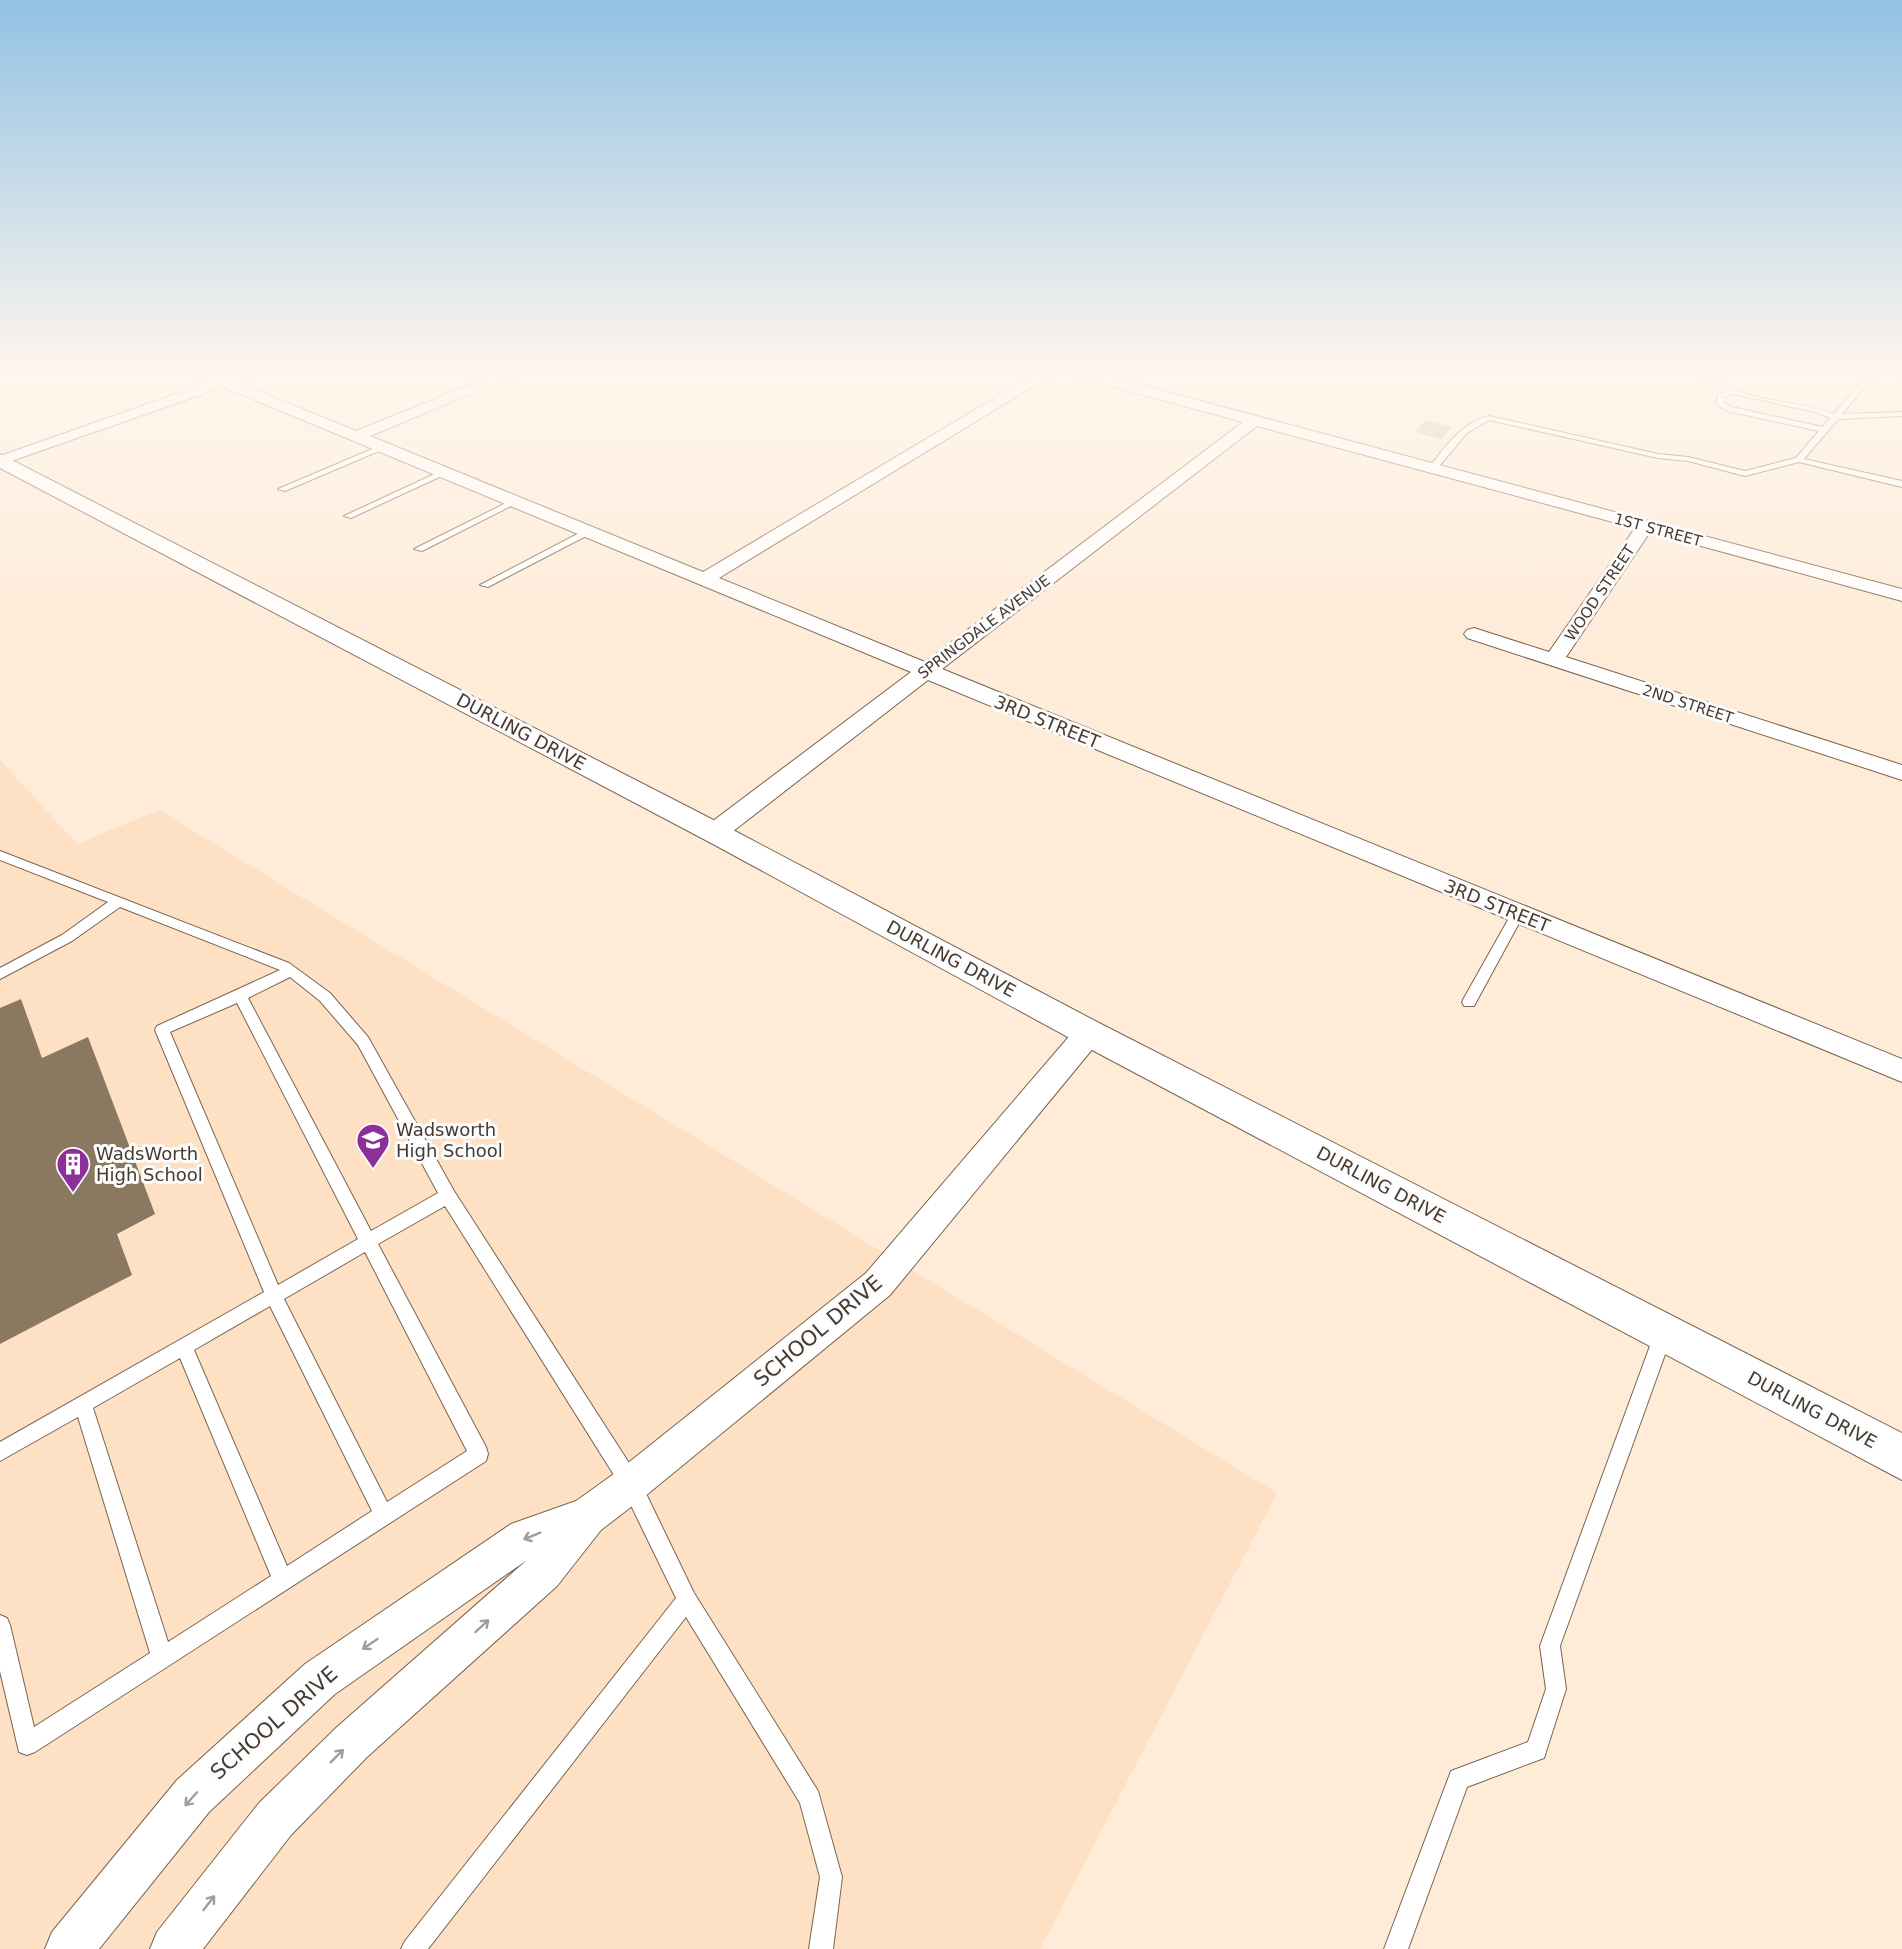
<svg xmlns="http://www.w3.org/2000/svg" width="1902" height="1949" font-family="'DejaVu Sans',sans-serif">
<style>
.built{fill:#fee1c4}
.green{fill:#b6c5b0}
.building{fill:#8a7860}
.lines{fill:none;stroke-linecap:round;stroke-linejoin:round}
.service-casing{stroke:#796550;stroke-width:2}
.minor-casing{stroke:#796550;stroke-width:2}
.tertiary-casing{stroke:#796550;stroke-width:2}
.service{fill:#fff;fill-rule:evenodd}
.minor{fill:#fff;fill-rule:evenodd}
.tertiary{fill:#fff;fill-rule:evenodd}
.oneway{stroke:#a29d98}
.labels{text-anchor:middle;stroke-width:6;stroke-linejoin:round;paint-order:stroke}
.far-street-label{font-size:15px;fill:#443b32;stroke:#fcfcfc}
.street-label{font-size:18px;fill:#443b32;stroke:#fcfcfc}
.poi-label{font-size:18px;fill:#443b32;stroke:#fcfcfc;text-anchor:start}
.near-street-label{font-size:21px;fill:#443b32;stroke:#fcfcfc}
</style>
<rect width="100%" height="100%" fill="#feebd8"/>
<path class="built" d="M0 760 77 844 159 810 1277 1493 1040 1949H0Z"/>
<path class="green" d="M1425 420 1452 427 1441 439 1415 432Z"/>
<path class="building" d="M21 999 42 1058 88 1037 155 1214 117 1234 132 1275 0 1344V1008Z"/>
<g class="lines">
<defs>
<path id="service" d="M1688 370C1705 370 1718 383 1734 390 1764 402 1802 402 1834 414L1871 370H1878L1842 414 1902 412V416L1838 419 1804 459 1902 481V487L1799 462 1745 476 1688 461 1658 458 1489 420 1467 433 1435 471 1428 469C1445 447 1461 423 1489 416L1658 454 1688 457 1745 471 1796 458 1819 431 1727 411 1716 404 1718 394 1727 392ZM1733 394 1815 412 1830 418 1822 427 1732 407 1724 403 1725 397Z
M1881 370 1902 373V377L1881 372Z
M379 446 386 448 285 491 278 489Z
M441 471 448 473 351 518 344 516Z
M512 500 519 502 422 551 414 549Z
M587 529 590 530V534L488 587 480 585Z
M0 851 289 963 330 993 368 1037 454 1191 638 1477 694 1593 818 1791 842 1877 833 1949H809L820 1877 800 1803 686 1617 428 1949H401L405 1941 676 1598 624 1491 445 1206 378 1244 486 1447 488 1454 486 1461 35 1752 27 1755 19 1752 0 1671V1615L7 1618 10 1625 34 1727 150 1653 78 1417 0 1461V1442L264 1292 155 1030 157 1026 280 970 120 907 72 941 0 979V968L62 935 108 902 0 860ZM290 977 320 1001 358 1045 438 1193 371 1231 248 998ZM237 1003 358 1239 278 1285 170 1032ZM365 1252 467 1451 387 1502 284 1299ZM270 1306 372 1511 287 1566 194 1350ZM180 1358 271 1576 168 1642 93 1408Z
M1518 910 1524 914 1474 1006H1464L1462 1002 1464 998 1513 911Z
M1663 1327 1669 1329 1672 1335 1560 1646 1566 1689 1544 1758 1467 1787 1408 1949H1384L1451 1771 1528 1742 1546 1689 1540 1646 1654 1335 1657 1329Z"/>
<path id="minor" d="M187 370H207L224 377 243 370H265L237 382 356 431 507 370H527L370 436 703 572 1042 370H1060L719 578 925 662 1243 422 1062 373 1060 370H1085L1902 589V601L1650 532 1566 657 1902 765V780L1467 638 1464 634 1467 630 1474 628 1549 652 1635 528 1257 426 942 669 1902 1059V1082L928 680 723 839 714 841 705 839 702 833 705 827 911 672 223 387 0 465V456L210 382Z
M1089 1022 1099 1025 1103 1033 1099 1041 890 1295 644 1497 601 1530 557 1586 367 1757 291 1835 203 1949H150L157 1932 259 1803 337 1727 527 1560 335 1694 209 1812 99 1949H45L52 1932 177 1780 305 1664 511 1524 576 1501 618 1471 866 1273 1079 1025Z"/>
<path id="tertiary" d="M0 454 733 830 1101 1024 1902 1433V1480L1077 1042 713 844 0 468Z"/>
</defs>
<use href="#service" class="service-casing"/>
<use href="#minor" class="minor-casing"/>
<use href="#tertiary" class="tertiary-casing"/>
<use href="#service" class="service"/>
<use href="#minor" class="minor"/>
<use href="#tertiary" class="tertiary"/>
</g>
<defs><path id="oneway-shaft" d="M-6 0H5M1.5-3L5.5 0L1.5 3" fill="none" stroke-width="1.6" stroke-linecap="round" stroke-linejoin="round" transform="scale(1.5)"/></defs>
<g class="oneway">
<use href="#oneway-shaft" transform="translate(532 1536) rotate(158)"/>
<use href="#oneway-shaft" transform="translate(482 1626) rotate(-42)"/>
<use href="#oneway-shaft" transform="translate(370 1644) rotate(146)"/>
<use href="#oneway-shaft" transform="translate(337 1756) rotate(-45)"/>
<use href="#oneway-shaft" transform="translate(191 1799) rotate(132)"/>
<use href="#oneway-shaft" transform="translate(209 1903) rotate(-52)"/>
</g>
<linearGradient id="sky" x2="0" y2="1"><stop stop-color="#92c2e3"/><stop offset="0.58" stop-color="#fff6ed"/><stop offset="1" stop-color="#fff6ed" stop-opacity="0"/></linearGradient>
<rect width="1902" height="643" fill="url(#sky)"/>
<defs>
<symbol id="school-pin" viewBox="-11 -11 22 30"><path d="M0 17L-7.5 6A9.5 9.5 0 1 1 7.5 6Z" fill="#8d2f99" stroke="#fcfcfc"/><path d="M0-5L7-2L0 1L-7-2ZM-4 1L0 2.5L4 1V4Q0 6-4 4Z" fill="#fff"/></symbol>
<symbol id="building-pin" viewBox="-11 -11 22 30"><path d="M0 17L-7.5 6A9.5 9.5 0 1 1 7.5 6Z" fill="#8d2f99" stroke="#fcfcfc"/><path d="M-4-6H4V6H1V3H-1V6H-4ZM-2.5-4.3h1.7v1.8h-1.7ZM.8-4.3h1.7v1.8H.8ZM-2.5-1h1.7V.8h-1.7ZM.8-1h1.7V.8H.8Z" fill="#fff"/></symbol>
</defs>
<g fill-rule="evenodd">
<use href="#school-pin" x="354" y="1121" width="38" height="52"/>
<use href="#building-pin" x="54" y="1145" width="38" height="52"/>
</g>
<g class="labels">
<g class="far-street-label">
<text transform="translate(1658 530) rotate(15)" y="5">1ST STREET</text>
<text transform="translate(1600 593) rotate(-56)" y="5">WOOD STREET</text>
<text transform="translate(984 627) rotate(-37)" y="5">SPRINGDALE AVENUE</text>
<text transform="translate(1688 704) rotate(18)" y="5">2ND STREET</text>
</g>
<g class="street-label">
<text transform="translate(1047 722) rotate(22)" y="6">3RD STREET</text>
<text transform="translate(521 732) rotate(28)" y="6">DURLING DRIVE</text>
<text transform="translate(1497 906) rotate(22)" y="6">3RD STREET</text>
<text transform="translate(951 959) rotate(28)" y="6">DURLING DRIVE</text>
<text transform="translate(1381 1185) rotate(28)" y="6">DURLING DRIVE</text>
<text transform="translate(1812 1410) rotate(28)" y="6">DURLING DRIVE</text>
</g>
<g class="poi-label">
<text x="396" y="1136">Wadsworth<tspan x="396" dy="21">High School</tspan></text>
<text x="96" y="1160">WadsWorth<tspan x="96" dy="21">High School</tspan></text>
</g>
<g class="near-street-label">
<text transform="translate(818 1331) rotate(-40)" y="7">SCHOOL DRIVE</text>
<text transform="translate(274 1723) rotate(-41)" y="7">SCHOOL DRIVE</text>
</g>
</g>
</svg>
